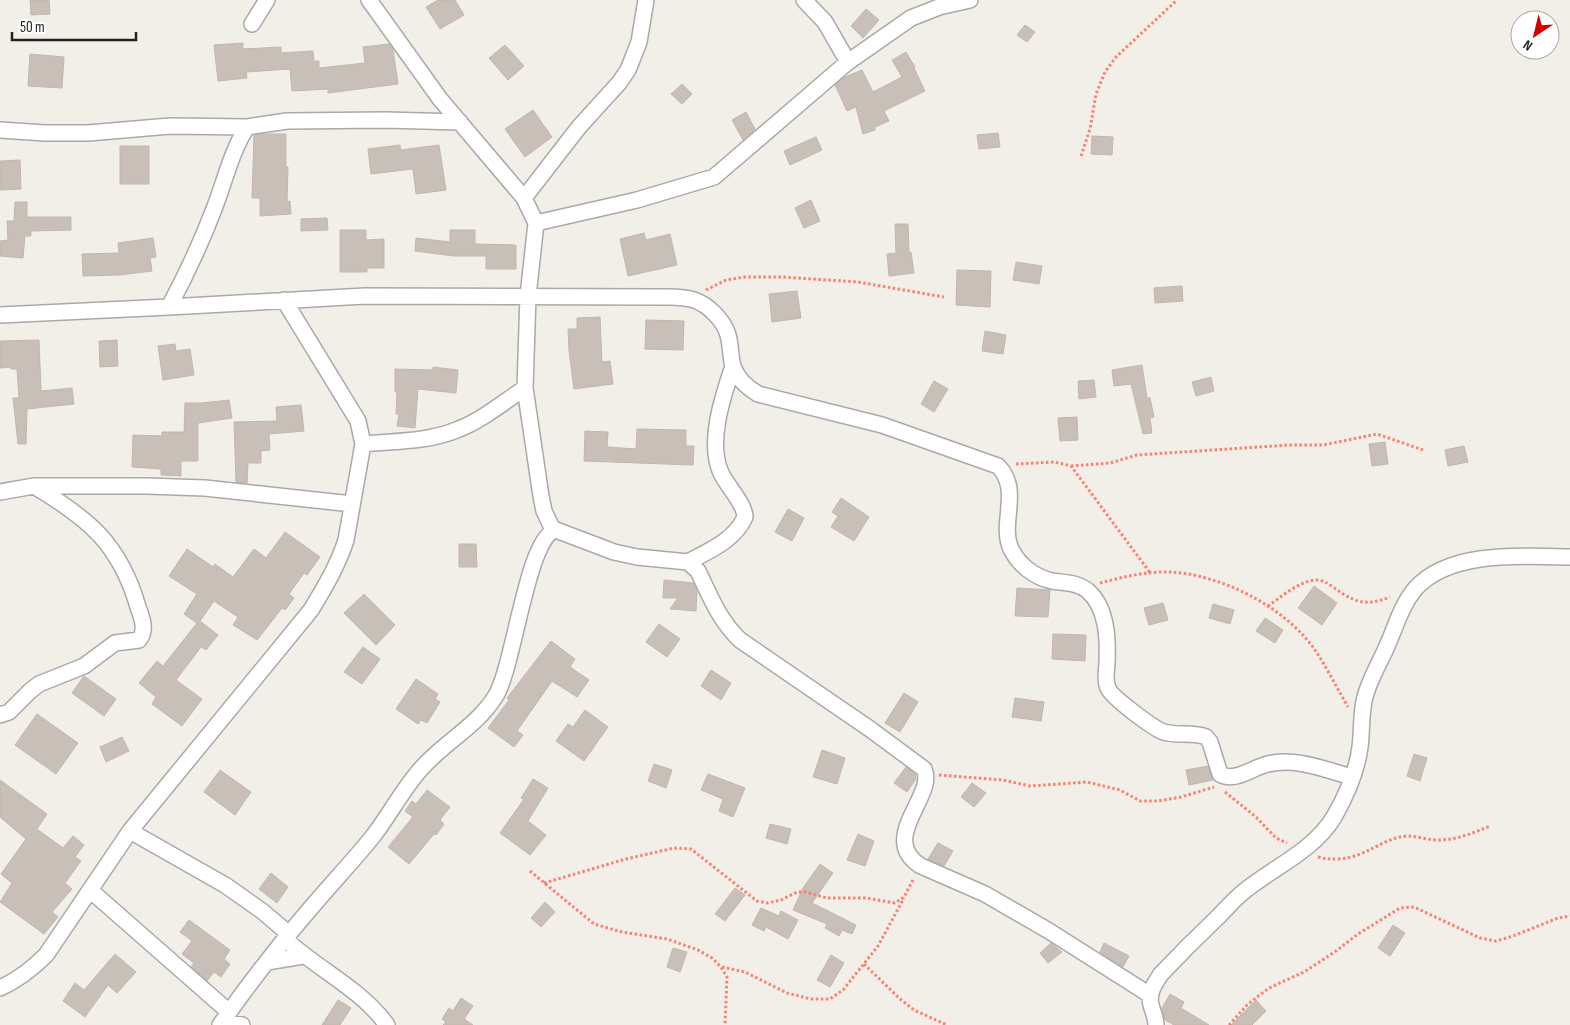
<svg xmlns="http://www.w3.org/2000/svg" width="1570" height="1025" font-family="'Sofia Sans Condensed',sans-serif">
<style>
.building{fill:#c7bfb8;stroke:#c4b6ab}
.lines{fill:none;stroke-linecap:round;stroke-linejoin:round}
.street-casing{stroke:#a9a9a9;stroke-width:18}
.path{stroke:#fa8072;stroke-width:3;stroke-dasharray:2.5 2.5;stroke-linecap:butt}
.street{stroke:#fff;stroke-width:15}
</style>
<rect width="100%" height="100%" fill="#f2efe9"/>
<path class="building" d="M30 0H49L50 14 31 15Z
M438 0H455L464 15 440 29 426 7Z
M866 9 879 20 863 38 851 26Z
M1025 25 1035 32 1027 42 1017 35Z
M243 43V49L281 47V53L313 51 314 61H319V68L365 63 363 47 389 44 393 50 398 84 328 93V89L292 91 290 69 246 72 247 78 218 81 214 45Z
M505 45 524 66 508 80 489 58Z
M906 52 915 67 914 68 925 91 884 111 889 121 875 127V130L863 134 856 107 847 111 835 85 843 78 862 70 873 92 902 77 892 60Z
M30 54 64 57 62 88 28 86Z
M682 84 692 94 682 104 671 94Z
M533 110 552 137 525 157 505 129Z
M746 112 755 129 743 140 732 120Z
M998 133 1000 147 979 149 977 135Z
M263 134H286V167H288L287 202 290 201 291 214 260 216V198H252L254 135Z
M1092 136 1113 137 1112 155 1091 154Z
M816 137 822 150 790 165 784 151Z
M400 145 401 150 439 145 446 190 416 194 413 169 371 174 368 149Z
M120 146H149V184H120Z
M20 160 21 189 0 190V161Z
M811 200 820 221 804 228 795 208Z
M15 202H27V217H71V230L31 231V236H25L23 258 0 256V241L8 240 7 221H14Z
M327 218 328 230 301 231V219Z
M895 224H908L909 252H911L914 273 889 276 887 254 896 253Z
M340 230H366V240L384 239V268H367V272H340Z
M450 230H475V244L516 245V269H486V256H454L415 251 416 238 450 242Z
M644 233 646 240 670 234 677 265 628 276 620 239Z
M153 238 156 257 150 258 152 271 120 275 83 276 82 254 119 253 118 243Z
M1016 262 1042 266 1039 284 1013 280Z
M957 270 991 271 990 307 956 305Z
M1182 286 1183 301 1155 303 1154 288Z
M797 291 801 318 772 322 769 294Z
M600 317 602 362 610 361 613 384 574 389 569 351 568 329H577V318Z
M646 320 684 321 683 350 645 349Z
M985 331 1006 335 1003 354 982 351Z
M39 340 41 391 72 388 74 404 27 409 26 444H18L13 398H19L17 369H11V367L0 368V341Z
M117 340 118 366 100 367 99 341Z
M175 344 176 351 190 349 194 375 163 380 158 346Z
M1142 365 1147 398H1150L1154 417 1150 418 1152 433 1143 434 1131 384 1114 386 1112 370Z
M433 367 458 370 456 393 418 389 415 428 397 426 399 414H396L397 392H395V369L433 370Z
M1211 377 1214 391 1196 396 1192 382Z
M1094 380 1096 397 1079 399 1078 381Z
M934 381 948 389 934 412 921 404Z
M229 400 232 418 198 423V461H181V476L161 475V469L132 467 133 435 162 436V432H184L185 403H202Z
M301 405 304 431 269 434 270 450 261 451V463H248L247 483 236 482 234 422 277 421 276 407Z
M1077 417 1078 440 1060 441 1058 418Z
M637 429 686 430V446H694L693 465 584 461 585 431 608 432 607 447 636 449Z
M1385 442 1388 464 1372 466 1369 444Z
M1464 446 1468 462 1448 466 1445 450Z
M841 498 869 517 854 541 831 527 838 516 832 512Z
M788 509 804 518 792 541 775 532Z
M285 532 320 557 307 575 304 573 289 594 294 598 285 610 282 608 257 640 233 625 238 617 214 601 200 621 218 635 206 650 201 647 176 680 202 699 182 726 152 704 156 697 139 683 157 661 163 666 197 623 184 614 197 594 169 576 187 549 213 567 215 564 233 577 254 549 266 558Z
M459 544H476L477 567H459Z
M664 580 693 583 697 591 696 611 670 609 678 598H663Z
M1314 586 1337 603 1322 625 1298 608Z
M1017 588 1050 590 1048 617 1015 616Z
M364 594 395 625 376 645 344 613Z
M1163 603 1168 620 1149 625 1144 608Z
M1213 604 1234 610 1230 624 1209 618Z
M1265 618 1283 630 1275 643 1256 631Z
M659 624 680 639 667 657 646 642Z
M1053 634 1086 635 1085 661 1052 659Z
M551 641 575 659 570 667 589 680 577 697 552 681 517 731 523 735 514 747 488 728 509 700 507 698Z
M363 647 380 659 362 684 344 672Z
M711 670 731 683 721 700 701 686Z
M84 676 116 699 104 716 72 693Z
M416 679 438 694 435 699 440 702 427 723 421 720 418 724 396 709Z
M904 693 918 702 900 732 885 723Z
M1015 698 1044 702 1041 721 1012 717Z
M585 710 608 727 584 761 556 741 568 724 573 727Z
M37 714 78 743 56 774 15 745Z
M122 737 129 751 106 762 100 747Z
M822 750 845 758 837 784 813 777Z
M1414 754 1427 758 1420 781 1407 776Z
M654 764 672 770 666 788 648 781Z
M1208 766 1213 780 1189 785 1186 770Z
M906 767 915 774 916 779 907 792 894 783Z
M220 770 251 792 235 815 204 792Z
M708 774 745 788 733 817 719 811 723 799 701 790Z
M533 779 548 788 528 821 546 835 530 855 500 833 524 799 521 798Z
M0 780 47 814 37 829 63 848 73 836 84 845 75 857 81 861 65 883 72 889 52 912 58 917 44 934 0 902 12 883 1 874 26 839 0 817Z
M972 783 986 793 974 807 961 797Z
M427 790 450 807 440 820 444 824 436 835 434 834 409 864 388 847 413 817 405 811 412 801 416 804Z
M770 824 791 829 787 844 766 838Z
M858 834 874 841 865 866 847 860Z
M938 843 953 851 944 866 928 859Z
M820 864 833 873 812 903 856 925 852 934 842 930 839 936 825 928 827 924 793 910 803 888Z
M271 873 288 887 277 903 259 889Z
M735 888 745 895 725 921 715 914Z
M545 902 555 912 541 927 531 918Z
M761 908 779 916 781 911 798 920 788 939 766 927 764 931 752 925Z
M189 920 230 950 224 959 230 964 221 977 214 972 207 981 191 967 194 963 182 954 192 941 180 932Z
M1393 925 1405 933 1390 956 1378 948Z
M1051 943 1062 952 1048 963 1040 953Z
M1104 943 1129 956 1123 967 1100 952Z
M673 948 687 952 680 972 667 967Z
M115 954 136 972 117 993 108 985 85 1017 63 1001 75 983 84 990Z
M831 955 844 963 830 987 817 980Z
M1170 994 1184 1002 1181 1008 1209 1025H1174L1165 1020 1162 1008Z
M461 998 473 1006 464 1019 473 1025H443L446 1022 442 1019 449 1008 453 1011Z
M338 1000 351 1008 340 1025H322Z
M1256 1000 1266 1011 1252 1025H1231Z"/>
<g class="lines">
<defs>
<path id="street" d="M369 0 440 99 524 198 536 223 528 296 525 388 541 496 544 511 553 530
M804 0 825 22 848 62
M252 24 267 0
M0 130 45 133H88L170 126 247 127 287 121 385 120 460 122
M524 198 579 127 619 83 628 70 639 42 646 0
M536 223 637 200 714 177 848 62 911 18 939 7 970 0
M169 307C186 275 201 243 214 209 225 181 231 152 247 127
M0 315 169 307 365 296 660 297C671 297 683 296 694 300 709 305 724 321 728 335 731 345 730 356 733 366 737 378 748 388 758 394L882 425 998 466C1022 490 999 523 1011 549 1019 565 1034 577 1052 581 1064 583 1077 582 1088 591 1107 608 1108 638 1107 662 1107 670 1104 680 1108 688 1111 697 1151 726 1161 731 1175 737 1192 731 1206 737L1210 742 1220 774C1235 783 1253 767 1268 764 1296 757 1326 770 1352 777
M363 444C395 441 429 442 459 429 482 420 504 402 525 388
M0 492 34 486H147L205 488 352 504
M688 562C709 551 735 540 745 517 745 504 727 486 721 473 707 442 723 396 733 366
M0 715 9 712 30 691 39 684 84 666 115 643 139 640C147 630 142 618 138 607 120 544 88 518 34 486
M130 831 225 885 262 911 289 934
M90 890 229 1012
M285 939C317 969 360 988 387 1025
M267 962 303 956
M0 988C18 980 32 969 46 955L130 831 311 610C325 587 338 565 346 540L363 444 358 421 284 300
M222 1022 242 1025
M220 1025C248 985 278 946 310 909 331 884 354 860 374 835 390 814 403 789 420 770 443 743 476 727 495 697 514 669 527 536 556 530L614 552 637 557 688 562 698 571C710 596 719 620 740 640L870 729 924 769C937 795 877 839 921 866L985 894 1049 931 1150 995
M1156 1025C1156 1018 1153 1012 1151 1005 1148 993 1155 983 1161 974 1179 955 1198 936 1217 918 1227 908 1236 897 1247 889 1276 866 1314 850 1334 817 1346 796 1357 771 1360 747 1362 732 1361 716 1364 701 1368 681 1379 665 1387 646 1396 626 1401 606 1415 589 1449 550 1523 556 1570 557"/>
</defs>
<use href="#street" class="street-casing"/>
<path class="path" d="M1081 156 1090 129 1096 94 1105 72 1116 57 1177 0
M706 290 726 280 745 277H782L858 282 944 297
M1016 464 1055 462 1071 466 1151 574
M1071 466 1110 463 1137 455 1289 445H1323L1377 434 1423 450
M1100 583C1123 577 1147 571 1171 572 1223 575 1286 608 1315 650 1327 668 1337 688 1348 707
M1268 606C1281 597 1299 581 1316 580 1323 580 1327 583 1333 587 1354 602 1365 607 1390 597
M939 775 1003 780 1030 786 1087 782 1120 790 1140 801H1158L1181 797 1214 787
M1225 792 1256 817 1276 838 1287 843
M1318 857C1325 859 1330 859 1337 859 1366 858 1382 838 1407 836 1417 836 1427 840 1438 840 1457 840 1473 833 1490 826
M530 871 594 924 622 932 667 939 698 950 712 958 721 967 727 977 725 1025
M544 883 626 859 674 848 691 849 757 901 767 903 781 900 797 892H806L827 898H866L895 903 904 897 914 878
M864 964 900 999 914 1010 947 1025
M722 967 745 972 787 993 811 999H830L843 990 878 946 904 898
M1229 1025 1247 1005 1257 997 1269 988 1304 972 1336 951 1358 934 1400 908 1414 907 1480 938 1496 941 1513 936 1558 918 1570 916"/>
<use href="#street" class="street"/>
</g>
<g transform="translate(1535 35) rotate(215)"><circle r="24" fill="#ffffff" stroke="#a7a7a7"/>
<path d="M0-4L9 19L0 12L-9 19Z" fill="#d40000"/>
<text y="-8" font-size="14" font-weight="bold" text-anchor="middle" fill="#222222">N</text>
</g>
<path d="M12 32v8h124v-8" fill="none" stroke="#222222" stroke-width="2.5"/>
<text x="20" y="32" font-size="15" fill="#222222" stroke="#ffffff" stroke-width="4" paint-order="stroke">50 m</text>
</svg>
